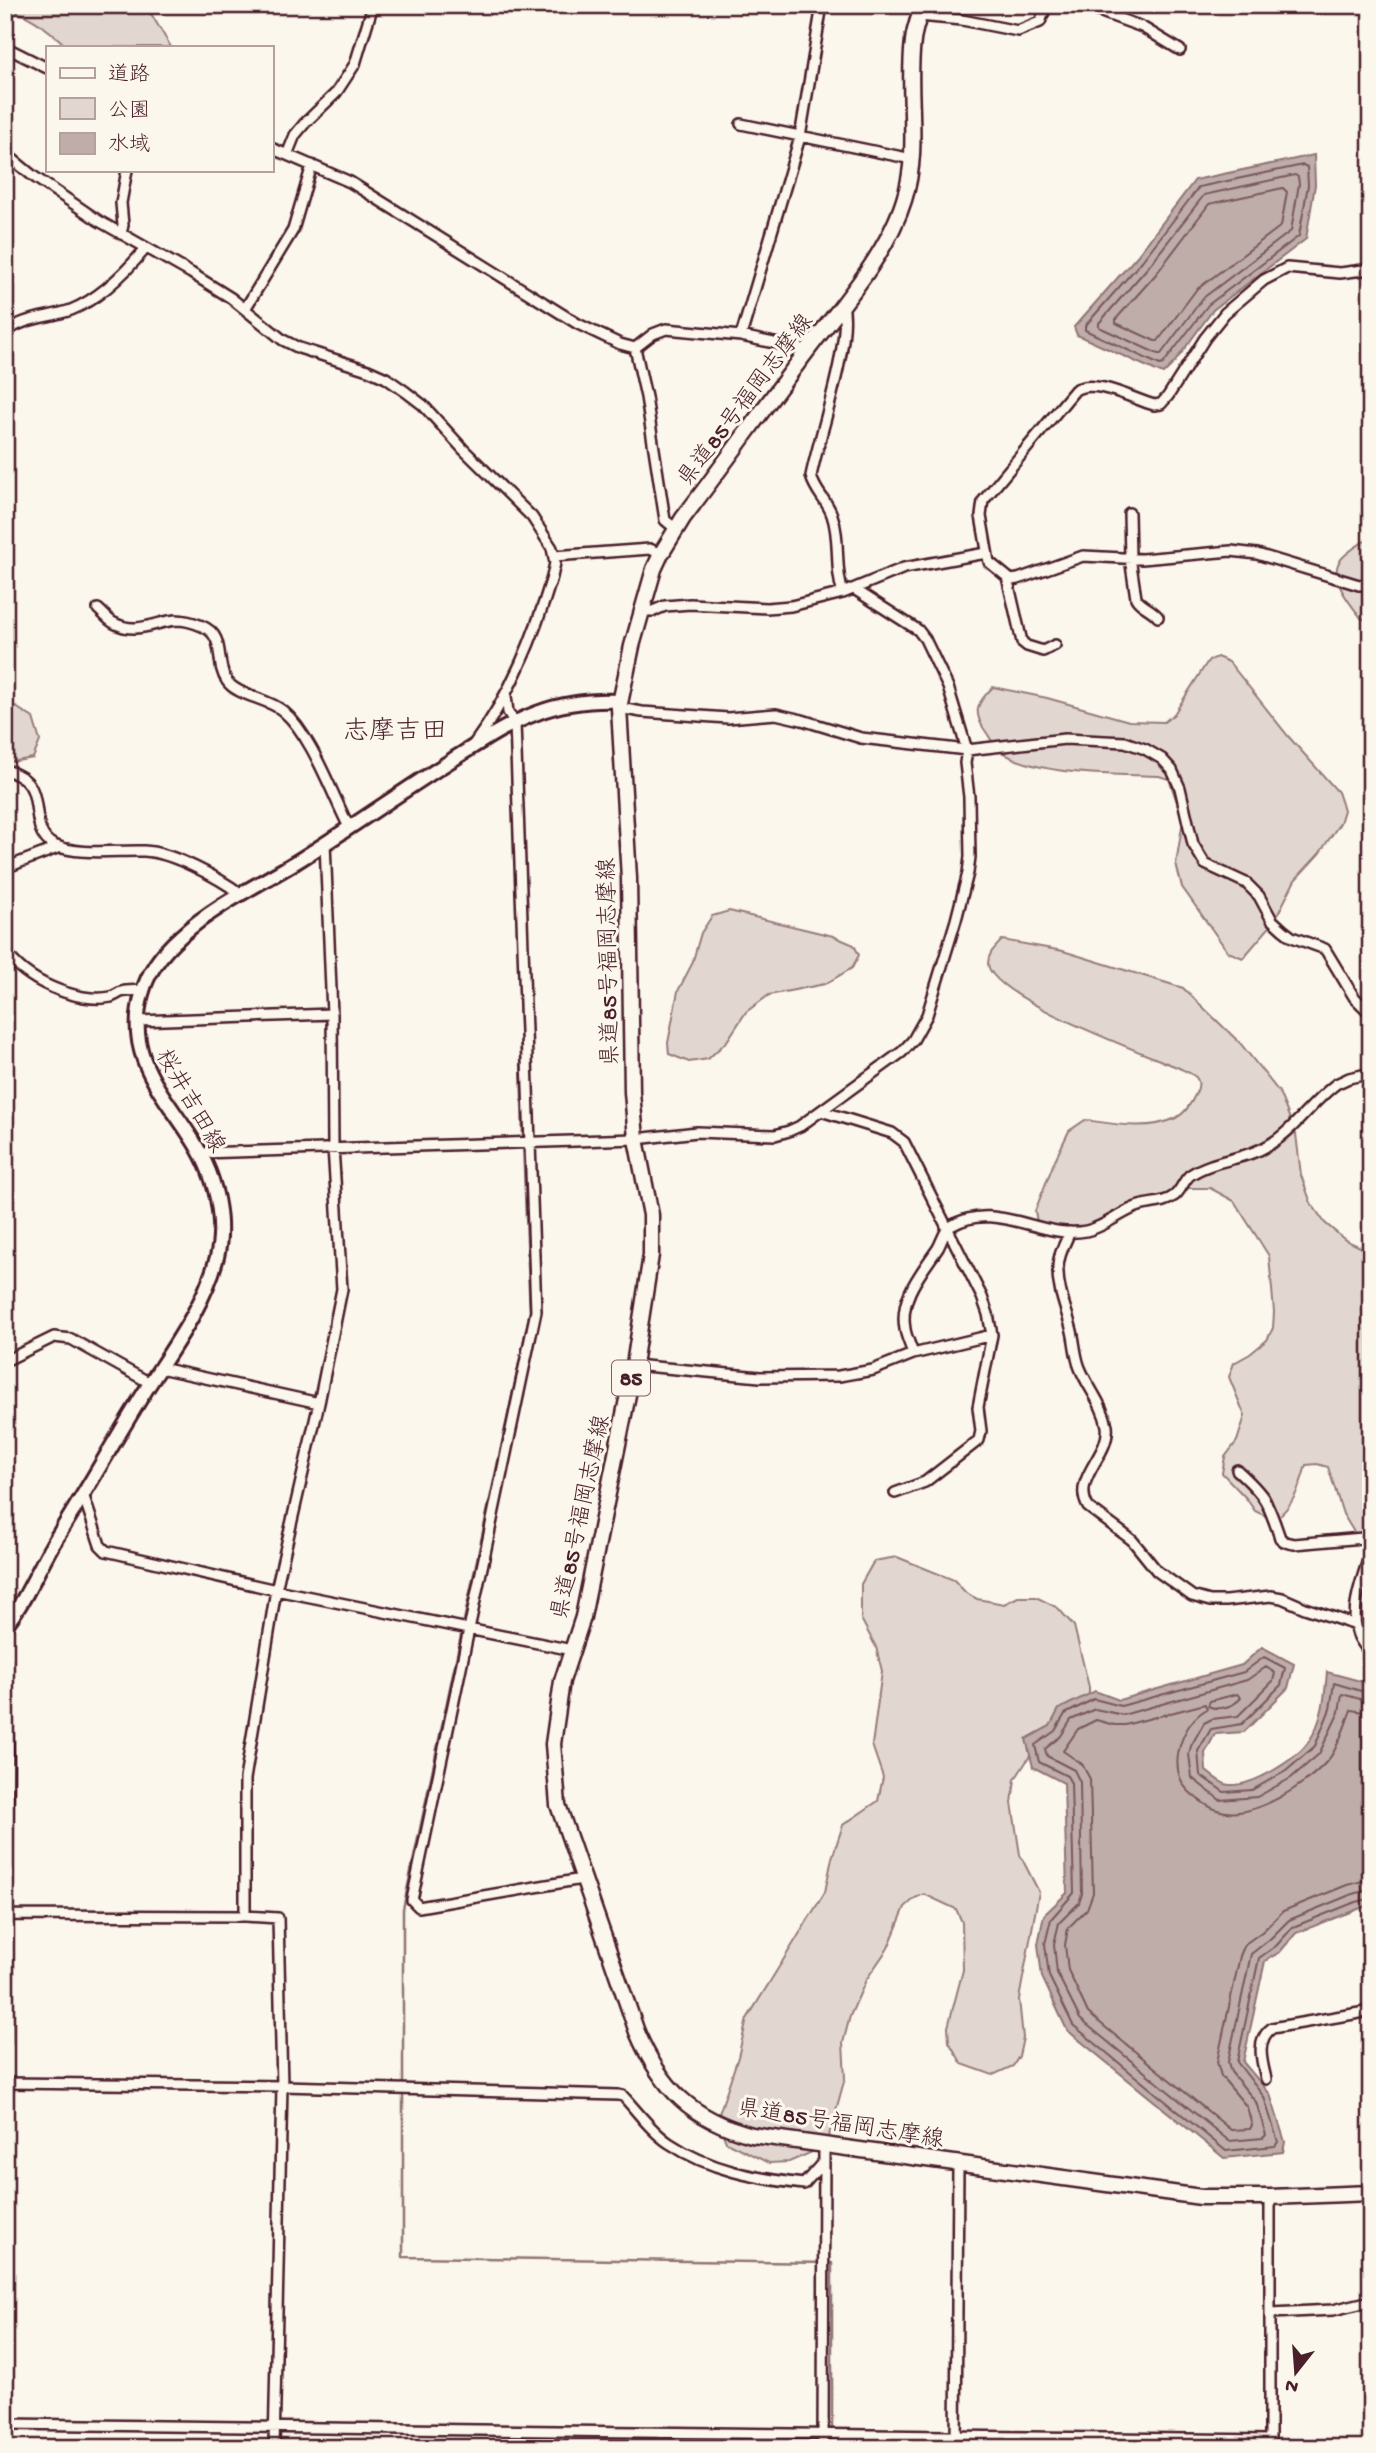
<svg xmlns="http://www.w3.org/2000/svg" width="1376" height="2453" font-family="'Gochi Hand','Klee One',sans-serif">
<style>
.green{fill:#e2d7d0;stroke:#967b7e;stroke-width:2}
.water{fill:#bfadaa;stroke:#907477;stroke-width:2}
.lines{fill:none;stroke-linecap:round;stroke-linejoin:round}
.shore{stroke:#79585e;stroke-width:2}
.stream{stroke:#907477;stroke-width:2.5}
.street-casing{stroke:#4a1f2b;stroke-width:14}
.secondary-casing{stroke:#4a1f2b;stroke-width:18}
.primary-casing{stroke:#4a1f2b;stroke-width:19}
.street{stroke:#fbf7ec;stroke-width:9}
.secondary{stroke:#fbf7ec;stroke-width:12}
.primary{stroke:#fbf7ec;stroke-width:14}
.labels{text-anchor:middle;stroke-width:6;stroke-linejoin:round;paint-order:stroke}
.shield{fill:#fbf7ec;stroke:#7f6065;stroke-width:2}
.shield-label{font-size:21px;font-weight:bold;fill:#4a1f2b}
.street-label{font-size:23px;fill:#4a1f2b;stroke:#fbf7ec}
.quarter-label{font-size:26px;fill:#4a1f2b;stroke:#fbf7ec}
</style>
<rect width="100%" height="100%" fill="#fbf7ec"/>
<filter id="ink" filterUnits="userSpaceOnUse"><feTurbulence type="fractalNoise" baseFrequency=".0143" numOctaves="2"/><feDisplacementMap in="SourceGraphic" scale="14" xChannelSelector="R" yChannelSelector="G"/><feConvolveMatrix kernelMatrix="1 2 1 2 8 2 1 2 1" color-interpolation-filters="sRGB"/></filter>
<g filter="url(#ink)">
<path class="green" d="M5 5H141L150 12 171 47H67C50 30 29 14 5 8Z
M1371 537V619H1362C1352 606 1329 580 1339 562 1346 551 1361 544 1371 537Z
M1217 657 1229 662 1288 736 1338 792 1344 810 1340 823 1319 854 1295 880 1274 922 1243 958 1228 952 1182 887 1176 864 1183 820 1169 779 1159 776C1118 774 1026 777 996 747 992 742 988 734 984 729 972 710 978 702 993 687L1047 698 1129 721 1164 722 1174 714 1208 661Z
M5 700 33 718 40 741 33 758 5 763Z
M729 911 833 936 854 945 859 955 852 968 825 984 769 995 746 1012 727 1041 708 1059 689 1062 669 1054 668 1043 678 991 692 964 701 933 712 916Z
M1002 940 1063 951 1183 988 1240 1043 1279 1092 1296 1134 1301 1175 1311 1203 1325 1223 1345 1240 1371 1252V1560L1343 1514 1328 1467 1317 1464 1306 1465C1300 1487 1293 1507 1274 1520L1255 1511 1246 1498 1222 1473 1225 1457 1237 1441 1245 1416 1229 1377 1234 1363 1250 1354 1267 1340 1273 1328 1274 1312 1269 1256 1234 1201 1210 1188H1189L1156 1201 1126 1218 1092 1226 1064 1230 1037 1222 1035 1211 1055 1160 1069 1131 1085 1120C1113 1124 1149 1131 1176 1118 1186 1113 1192 1102 1196 1093 1204 1077 1192 1074 1179 1068 1147 1054 988 997 988 963 988 953 996 947 1002 940Z
M897 1557 954 1580 966 1593 977 1599 1004 1604 1018 1597H1036L1058 1608 1074 1626 1089 1687V1700L1043 1736 1015 1779 1012 1803 1020 1855 1039 1892 1019 1999 1023 2038 1019 2056 1013 2066 993 2075 962 2064 949 2042 948 2027 963 1970 962 1922 956 1909 924 1894 915 1898 905 1907 888 1948 866 1980 850 2016 843 2043 845 2078 826 2146 789 2162 769 2163 726 2142 717 2120 738 2057 747 2019 825 1892 832 1858 843 1825 878 1801 883 1777 872 1745 882 1671 876 1647 861 1619V1584L874 1561Z"/>
<path class="water" d="M1314 155 1315 185 1306 239 1213 310 1174 363 1163 374 1077 335 1074 327 1137 256 1195 180Z
M1262 1647 1294 1664 1288 1688 1244 1732 1215 1734 1205 1753 1206 1771C1213 1776 1221 1784 1229 1785 1252 1787 1297 1759 1309 1741 1323 1721 1325 1695 1327 1672L1360 1681 1371 1688V1904L1296 1933 1280 1952 1265 1961 1243 2062 1270 2094 1285 2142 1283 2152 1224 2158 1067 2030 1042 1977 1038 1944 1044 1915 1067 1893 1064 1783 1033 1767 1026 1739 1050 1726 1059 1709 1095 1691 1119 1700 1242 1665Z"/>
<g class="lines">
<path class="shore" d="M1303 165 1307 167 1308 185 1299 236 1208 305 1163 364 1160 365 1085 330V326L1142 261 1199 187Z
M1295 175 1298 177 1299 184 1291 231 1203 298 1161 354H1158L1099 327V323L1149 266 1204 195Z
M1283 188 1287 192 1281 226 1196 290 1158 341H1155L1116 323V319L1157 273 1209 204Z
M1237 1694 1241 1698C1233 1707 1218 1711 1208 1706L1210 1701Z
M1371 1694 1334 1683 1330 1709 1315 1746 1286 1771 1252 1790 1224 1792 1200 1775 1198 1751 1211 1729 1242 1724 1281 1685 1285 1668 1264 1657 1244 1672 1121 1706 1094 1699 1065 1714 1055 1731 1035 1745 1039 1762 1067 1776 1071 1783 1074 1893 1051 1919 1045 1944 1049 1976 1073 2025 1226 2151 1275 2146 1278 2142 1264 2097 1237 2062 1259 1958 1276 1946 1293 1927 1353 1903 1371 1898
M1371 1702 1342 1694 1339 1712 1319 1754 1291 1778 1257 1797 1220 1800 1192 1778 1189 1754 1191 1746 1204 1723 1212 1719 1238 1716 1273 1681 1275 1673 1266 1667 1247 1680 1123 1715 1095 1709 1071 1720 1061 1736 1045 1749 1047 1756 1074 1770 1080 1782 1082 1894 1079 1903 1059 1923 1054 1944 1057 1973 1080 2019 1229 2141 1263 2138 1266 2135 1256 2102 1231 2072 1228 2062 1251 1954 1270 1939 1289 1920 1350 1895 1371 1889
M1371 1713 1351 1710C1345 1725 1339 1746 1329 1759 1308 1784 1251 1822 1217 1810 1206 1806 1189 1794 1183 1784 1169 1759 1184 1722 1207 1709L1205 1704 1125 1725H1114L1096 1720 1078 1729 1063 1751 1082 1764 1090 1779 1093 1893 1087 1909 1068 1928 1065 1945 1068 1970 1088 2013 1231 2130 1250 2129 1252 2125 1247 2107 1221 2076 1217 2062 1240 1956 1245 1944 1263 1931 1283 1911 1347 1885 1371 1879"/>
<path class="stream" d="M516 862 523 1139
M463 1625 530 1312 523 1145
M462 1631 403 1909V2257L832 2263V2430
M832 2448V2437"/>
<defs>
<path id="street" d="M1082 5 1142 27 1180 50
M919 16 962 20 1018 31 1040 22 1047 5
M5 47 47 68
M741 124 912 159
M271 148 350 182 578 324 620 344 635 348
M5 153 33 176 99 221 191 273 231 298 283 340 299 348 368 370 386 378 406 392 423 405 463 449 532 517 552 548 555 563 552 577C534 637 511 694 474 744
M287 155 295 135 305 123 336 93 355 64 373 5
M121 234 123 225 121 203 127 170
M1371 269 1340 273 1287 268 1264 280 1225 313 1205 338 1168 396 1161 404 1154 405C1133 399 1095 378 1075 390L983 501 981 516 989 562 1011 580 1018 579 1083 556 1142 559 1231 551 1257 554 1359 585 1371 584
M843 305C852 341 819 436 811 476 815 492 827 500 832 515 841 540 834 568 843 593
M245 309 293 230 312 165
M5 333C23 317 49 318 71 310 101 298 126 272 146 248
M741 336 800 137 822 5
M635 348 646 397 665 520 676 529
M635 348 653 334 666 329 741 336 807 350
M1129 513 1130 558 1136 598C1140 606 1152 609 1158 617
M554 556 650 549 661 554
M1007 577 1022 642 1027 646 1043 651 1055 645
M98 609C103 613 108 620 114 623 136 635 155 622 176 620 185 620 195 623 202 626 227 636 214 663 227 681 237 696 268 698 283 711 311 734 332 794 349 827
M642 611H653L665 606 690 604 767 608 791 606 843 593 904 568 986 553
M506 696 508 712 515 723 536 1311 412 1900 419 1907 582 1879
M619 708 642 712 728 718 776 714 802 720 861 738 967 750 1065 739 1125 742 1145 749 1162 759 1172 770 1180 788 1193 844 1205 864 1246 883 1259 896 1272 920 1283 930 1292 937 1325 949 1354 997 1371 1014
M5 769C11 772 19 775 24 779 44 794 29 834 54 845 78 856 118 850 144 851 172 852 219 878 241 894
M5 868 60 847
M5 950C22 980 78 1004 111 997 114 996 117 994 121 992 128 990 135 991 143 990
M137 1021 332 1014
M821 1111 892 1133 904 1142 982 1297 988 1314 992 1335 978 1407 981 1431 979 1440 925 1482 895 1493
M201 1153 636 1139 697 1132 775 1135 789 1131 800 1126 902 1052 913 1040 927 1015 956 920 968 873 970 857 969 797 965 763 967 750 948 687 925 639 918 630 854 589
M1070 1232C1065 1243 1058 1255 1058 1268 1057 1289 1067 1311 1072 1331 1075 1343 1075 1356 1080 1368 1088 1388 1103 1404 1107 1426 1111 1455 1071 1478 1088 1507L1132 1540 1157 1571 1192 1596 1210 1601H1226L1271 1596 1282 1598 1305 1608 1356 1625
M913 1354C911 1346 906 1337 905 1329 899 1297 922 1272 938 1248 942 1241 945 1229 951 1226 995 1199 1042 1240 1086 1231 1104 1227 1117 1215 1134 1208 1146 1202 1162 1205 1174 1196 1181 1191 1183 1181 1190 1175 1214 1159 1245 1160 1269 1145 1295 1129 1312 1102 1336 1084L1349 1078 1371 1073
M5 1361 54 1337 71 1339 150 1383
M634 1365 760 1377 839 1376 873 1370 913 1354 992 1335
M160 1368 319 1403
M1237 1470C1266 1496 1268 1502 1280 1538L1285 1542 1294 1544 1363 1538 1371 1542
M84 1497 100 1545 106 1551 276 1590 572 1650
M1371 1551C1363 1576 1349 1610 1358 1635 1361 1642 1366 1648 1371 1654
M5 1661 8 1752 5 2043
M5 1915 245 1916 278 1918 282 2086 274 2448
M245 1916V1779L276 1590 319 1403 342 1289 333 1147 332 1014 325 843
M1266 2079C1262 2062 1255 2040 1272 2028L1371 2011
M5 2083 282 2086 618 2095 623 2096C638 2112 651 2131 669 2143 709 2170 757 2179 804 2184L824 2161
M1270 2197V2448
M1271 2313 1333 2310 1371 2301
M5 2424 1270 2440
M823 2448 824 2145
M956 2448 958 2165"/>
<path id="secondary" d="M5 1626C27 1599 39 1566 57 1537 87 1490 114 1441 144 1393 171 1350 204 1307 217 1257 223 1233 220 1204 212 1180 191 1113 119 1075 142 994 148 971 164 951 181 936 216 904 261 884 301 859 352 827 401 792 452 760 479 743 507 724 537 713 563 703 591 700 619 701"/>
<path id="primary" d="M923 5C919 17 914 29 913 41 906 94 921 147 904 200 887 255 841 306 807 351 765 406 725 463 683 518L661 554 654 569 632 646 619 708 629 878 632 1092 636 1139 651 1215V1255L634 1365 583 1617 562 1681 553 1744 558 1805 637 2032C661 2088 691 2119 752 2135L1201 2197H1270L1371 2193"/>
</defs>
<use href="#street" class="street-casing"/>
<use href="#secondary" class="secondary-casing"/>
<use href="#primary" class="primary-casing"/>
<use href="#street" class="street"/>
<use href="#secondary" class="secondary"/>
<use href="#primary" class="primary"/>
</g>
</g>
<g class="labels">
<rect class="shield" x="612" y="1360.5" width="38" height="35" rx="5"/>
<g class="shield-label">
<text x="631" y="1385">85</text>
</g>
<g class="street-label">
<text transform="translate(744 399) rotate(-53)" y="8">県道85号福岡志摩線</text>
<text transform="translate(607 962) rotate(-91)" y="8">県道85号福岡志摩線</text>
<text transform="translate(192 1100) rotate(60)" y="8">桜井吉田線</text>
<text transform="translate(579 1517) rotate(-78)" y="8">県道85号福岡志摩線</text>
<text transform="translate(841 2122) rotate(9)" y="8">県道85号福岡志摩線</text>
</g>
<g class="quarter-label">
<text x="395" y="738">志摩吉田</text>
</g>
</g>
<rect width="1376" height="2453" fill="none" stroke="#fbf7ec" stroke-width="28"/>
<rect x="14" y="14" width="1348" height="2425" fill="none" stroke="#4a1f2b" stroke-width="2.5" filter="url(#ink)"/>
<rect x="46" y="46" width="228" height="126" fill="#fbf7ec" stroke="#b4a19f" stroke-width="2"/>
<rect x="60" y="68" width="35" height="10" fill="#fbf7ec" stroke="#b4a19f" stroke-width="2"/>
<text x="108" y="80" font-size="21" fill="#4a1f2b">道路</text>
<rect x="60" y="98" width="35" height="21" fill="#e2d7d0" stroke="#b4a19f" stroke-width="2"/>
<text x="108" y="116" font-size="21" fill="#4a1f2b">公園</text>
<rect x="60" y="133" width="35" height="21" fill="#bfadaa" stroke="#b4a19f" stroke-width="2"/>
<text x="108" y="150" font-size="21" fill="#4a1f2b">水域</text>
<g transform="translate(1296 2372) rotate(197)" stroke="#fbf7ec" stroke-width="5" paint-order="stroke">
<path d="M0-5L12 26L0 18L-12 26Z" fill="#4a1f2b"/>
<text y="-10" font-size="19" font-weight="bold" text-anchor="middle" fill="#4a1f2b">N</text>
</g>
</svg>
